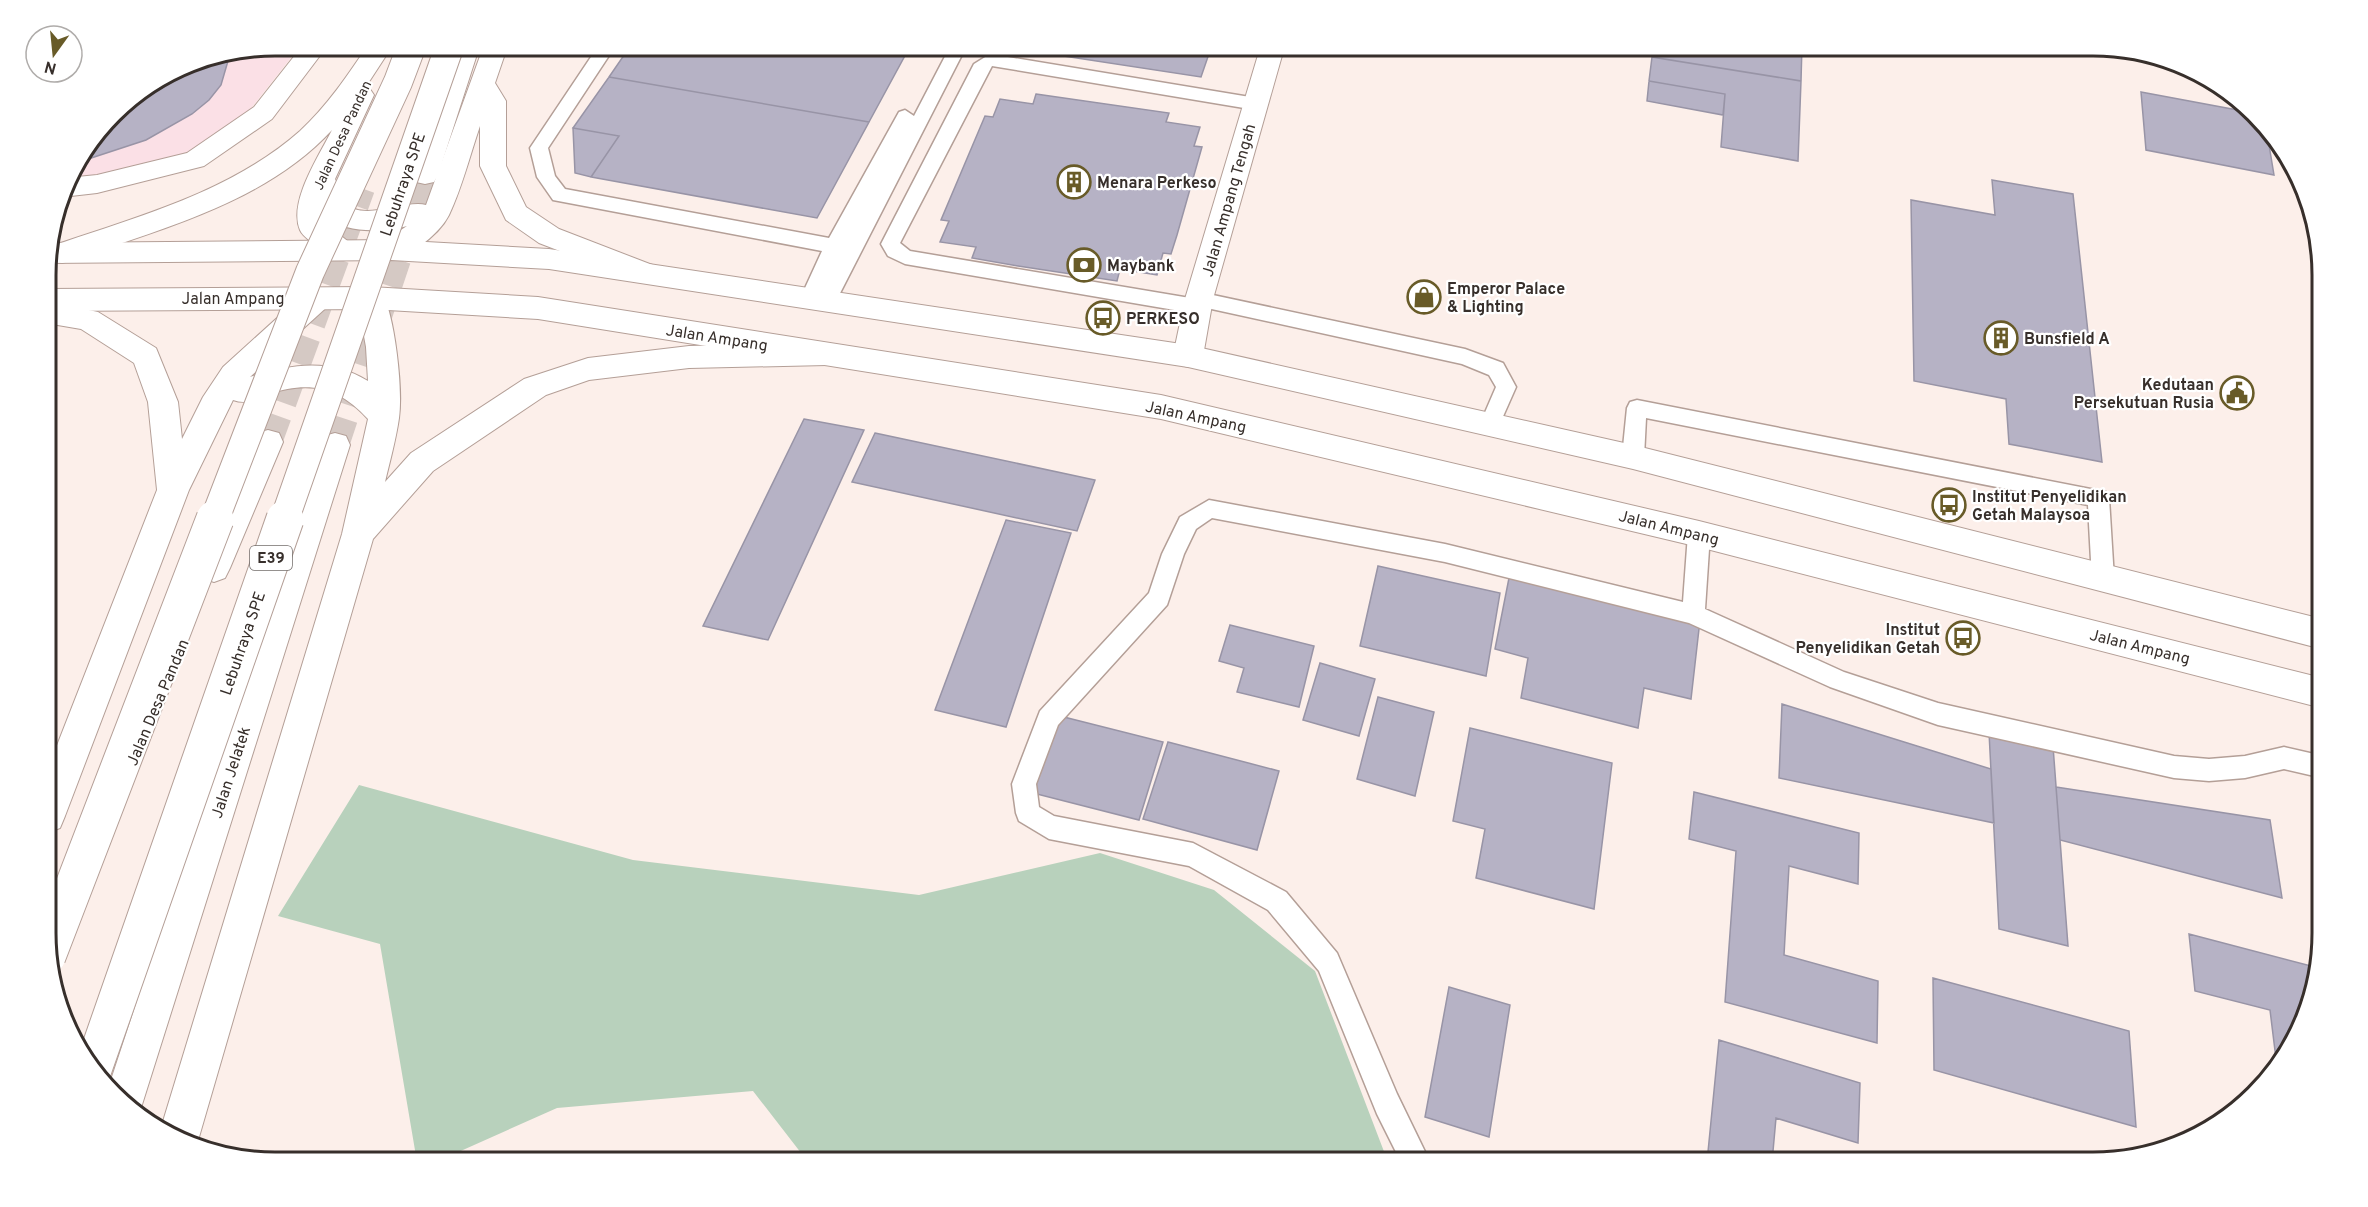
<svg xmlns="http://www.w3.org/2000/svg" width="2368" height="1207" font-family="Overpass,sans-serif">
<style>
.commercial{fill:#fbe0e6}
.green{fill:#b8d1bc}
.building{fill:#b6b2c5;stroke:#9894a6;stroke-width:1.5}
.lines{fill:none;stroke-linecap:round;stroke-linejoin:round}
.tertiary-tunnel{stroke:#d5c9c4;stroke-width:28;stroke-dasharray:28 14;stroke-linecap:butt}
.primary-tunnel{stroke:#d5c9c4;stroke-width:28;stroke-dasharray:28 14;stroke-linecap:butt}
.service-casing{stroke:#b49f97;stroke-width:3}
.minor-casing{stroke:#b49f97;stroke-width:2}
.tertiary-casing{stroke:#b49f97;stroke-width:2}
.secondary-casing{stroke:#b49f97;stroke-width:2}
.primary-casing{stroke:#b49f97;stroke-width:2}
.service{fill:#fff;fill-rule:evenodd}
.minor{fill:#fff;fill-rule:evenodd}
.tertiary{fill:#fff;fill-rule:evenodd}
.secondary{fill:#fff;fill-rule:evenodd}
.primary{fill:#fff;fill-rule:evenodd}
.motorway-bridge-far1-casing{stroke:#b49f97;stroke-width:30;stroke-linecap:butt}
.motorway-bridge-casing{stroke:#b49f97;stroke-width:39;stroke-linecap:butt}
.motorway-bridge-far1{stroke:#fff;stroke-width:28}
.motorway-bridge{stroke:#fff;stroke-width:37}
.labels{text-anchor:middle;stroke-width:4.5;stroke-linejoin:round;paint-order:stroke}
.far-street-label{font-size:14px;fill:#372f2b;stroke:#fff}
.shield{fill:#fff;stroke:#736d6b;stroke-width:1.5}
.shield-label{font-size:15px;font-weight:bold;fill:#372f2b}
.poi-label{font-size:16px;font-weight:bold;fill:#372f2b;stroke:#fff;text-anchor:start}
.street-label{font-size:16px;fill:#372f2b;stroke:#fff}
.rim{fill:none;stroke:#372f2b;stroke-width:3}
</style>
<rect width="100%" height="100%" fill="#fcefea"/>
<path class="commercial" d="M275 45H301L248 112 189 152 104 174 67 178 123 102 187 62Z"/>
<path class="green" d="M359 785 633 860 919 895 1100 853 1214 890 1315 971 1388 1162H808L753 1091 557 1108 436 1162H417L380 944 278 916Z"/>
<path class="building" d="M631 45H876L908 50 869 122 609 77Z
M876 45H911L908 50Z
M992 45H1212L1201 77Z
M1653 45H1802L1801 81 1652 57Z
M230 54 221 85 209 100 192 114 146 140 76 163 123 102 187 62Z
M1652 57 1801 81 1798 161 1721 147 1725 94 1649 81Z
M609 77 869 122 817 218 591 177 619 136 573 128Z
M1649 81 1725 94 1723 115 1647 101Z
M2141 92 2248 112 2266 127 2274 175 2146 150Z
M1036 94 1169 113 1166 122 1200 127 1194 146 1202 147 1177 235 1171 254 1163 253 1157 275 1120 269 1117 281 1018 266 972 258 976 247 940 242 949 221 941 220 985 116 993 117 1000 99 1033 104Z
M573 128 619 136 591 177 575 173Z
M1992 180 2073 194 2102 462 2009 444 2006 399 1914 381 1911 200 1995 215Z
M804 419 864 430 768 640 703 626Z
M875 433 1095 480 1077 531 852 482Z
M1006 520 1071 533 1006 727 935 710Z
M1378 566 1500 593 1486 676 1360 646Z
M1510 573 1700 620 1691 699 1644 688 1638 728 1521 698 1528 658 1495 649Z
M1230 625 1314 646 1299 707 1237 692 1244 668 1219 661Z
M1320 663 1375 679 1359 736 1303 720Z
M1378 697 1434 712 1415 796 1357 779Z
M1782 704 1991 769 1994 823 1779 778Z
M1056 715 1163 742 1139 820 1029 792Z
M1470 728 1612 763 1594 909 1476 878 1485 829 1453 821Z
M1989 732 2053 746 2068 946 1999 929Z
M1168 742 1279 771 1257 850 1143 819Z
M2056 787 2270 820 2282 898 2060 840Z
M1694 792 1859 833 1858 884 1789 866 1784 955 1878 981 1877 1043 1725 1002 1736 851 1689 839Z
M2189 934 2315 967 2299 1034 2277 1067 2270 1010 2195 991Z
M1933 978 2129 1031 2136 1127 1934 1070Z
M1449 987 1510 1005 1489 1137 1425 1117Z
M1719 1040 1860 1083 1858 1143 1776 1118 1772 1162H1707Z"/>
<g class="lines">
<path class="tertiary-tunnel" d="M268 442 361 188"/>
<path class="primary-tunnel" d="M335 445 425 175"/>
<defs>
<path id="service" d="M599 45H616L548 148 555 176 565 189 829 238 899 112 905 110 914 116 951 45H967L836 301 833 306 826 308 817 303 810 306 803 304 800 299 822 251 553 200 537 177 530 148Z
M990 54 1256 98 1265 104 1256 110 992 66 900 243 910 251 1190 298 1192 294 1199 292 1465 349 1503 363 1516 387 1497 430 1490 432 1483 430 1480 424 1496 387 1489 375 1462 364 1207 308 1205 312 1198 314 905 264 888 256 881 244 974 64Z
M1637 400 2106 492 2109 498 2114 579 2111 586 2103 589 2095 586 2092 579 2088 505 1646 418 1644 457 1640 463 1633 466 1626 463 1622 457 1627 408 1630 402Z
M1209 500 1445 544 1683 602 1688 534 1691 528 1699 525 1707 528 1710 534 1705 609 1844 672 1938 703 2174 756 2209 759 2245 756 2284 747 2323 756V778L2284 769 2245 778 2209 781 2174 778 1938 725 1830 687 1689 623 1445 562 1212 518 1196 529 1184 554 1167 605 1058 725 1036 784 1039 807 1054 816 1193 843 1286 892 1337 953 1397 1094 1430 1162H1401L1377 1114 1319 971 1268 910 1189 866 1049 839 1019 821 1016 813 1012 784 1040 711 1149 593 1162 554 1180 517Z"/>
<path id="minor" d="M303 45H328L272 119 204 166 97 193 62 197 67 178 97 175 187 153 254 107Z
M1261 45H1285L1213 299 1203 356 1198 364 1188 367 1178 364 1173 356 1185 299Z"/>
<path id="tertiary" d="M368 45H393L365 88 370 89 374 95 335 179C339 186 338 195 343 201 361 224 405 199 426 205L484 45H508L495 83 506 101V166L526 207 559 229 655 266 659 273 655 280 645 283 635 280 539 243 506 220 480 166V126C470 155 462 188 449 215 439 235 403 264 381 257L377 250 381 243 407 226C383 232 345 234 325 216L326 224 350 243 354 250 350 257C335 262 328 256 317 246 311 241 303 237 300 230 288 202 319 156 332 130 266 202 161 229 72 260L62 263 52 260 48 253 52 246C137 217 231 192 300 131 327 106 348 75 368 45Z
M268 430 279 433 283 442 230 568 225 578 214 582 203 578 198 568 253 442 257 433Z"/>
<path id="secondary" d="M391 240 549 249 1188 345 1633 445 2322 619V649L1633 469 1188 367 549 269 391 260 46 263 50 243Z
M371 287 538 297 1161 395 1699 521 2322 678V708L1699 547 1161 419 538 319 371 309 46 311V289Z"/>
<path id="primary" d="M456 45H480L438 175 434 182 425 184 416 182 412 175Z
M318 287 328 290 332 298 328 306 250 377C290 364 331 358 368 381L366 347 357 298 361 290 371 287 381 290C395 315 403 390 399 418 396 439 390 461 385 482L411 453 524 379 588 358 689 346 827 343 837 346 842 354 837 362 827 365 689 368 589 380 546 395 433 471 373 539 197 1144 173 1138 161 1128 342 534 368 419C339 387 310 380 268 394 255 399 247 405 233 400L189 490 65 816 60 828 47 833V771L157 490 148 402 134 363 81 329 46 323V301L98 312 156 348 178 402 182 439 203 397 223 367 308 290Z
M335 433 346 436 350 445 140 1111 109 1086 320 445 324 436Z"/>
</defs>
<use href="#service" class="service-casing"/>
<use href="#minor" class="minor-casing"/>
<use href="#tertiary" class="tertiary-casing"/>
<use href="#secondary" class="secondary-casing"/>
<use href="#primary" class="primary-casing"/>
<use href="#service" class="service"/>
<use href="#minor" class="minor"/>
<use href="#tertiary" class="tertiary"/>
<use href="#secondary" class="secondary"/>
<use href="#primary" class="primary"/>
<defs>
<path id="motorway-bridge-far1" d="M214 521 310 272 398 82 412 45
M284 521 450 45"/>
<path id="motorway-bridge" d="M47 956 215 519
M92 1072 285 519"/>
</defs>
<use href="#motorway-bridge-far1" class="motorway-bridge-far1-casing"/>
<use href="#motorway-bridge" class="motorway-bridge-casing"/>
<use href="#motorway-bridge-far1" class="motorway-bridge-far1"/>
<use href="#motorway-bridge" class="motorway-bridge"/>
</g>
<defs>
<symbol id="building-ring" viewBox="-11 -11 22 22"><circle r="9.5" fill="#fff" stroke="#685b28" stroke-width="1.5"/><path d="M-4-6H4V6H1V3H-1V6H-4ZM-2.5-4.3h1.7v1.8h-1.7ZM.8-4.3h1.7v1.8H.8ZM-2.5-1h1.7V.8h-1.7ZM.8-1h1.7V.8H.8Z" fill="#685b28"/></symbol>
<symbol id="bank-ring" viewBox="-11 -11 22 22"><circle r="9.5" fill="#fff" stroke="#685b28" stroke-width="1.5"/><path d="M-6-4H6V4H-6ZM0-2.3a2.3 2.3 0 1 0 0 4.6a2.3 2.3 0 1 0 0-4.6Z" fill="#685b28"/></symbol>
<symbol id="shop-ring" viewBox="-11 -11 22 22"><circle r="9.5" fill="#fff" stroke="#685b28" stroke-width="1.5"/><path d="M-5-2.5h2.3a2.7 3.5 0 0 1 5.4 0H5L5.5 6h-11ZM-1.5-2.5h3a1.5 2.3 0 0 0-3 0Z" fill="#685b28"/></symbol>
<symbol id="bus-ring" viewBox="-11 -11 22 22"><circle r="9.5" fill="#fff" stroke="#685b28" stroke-width="1.5"/><path d="M-5-6H5V4H4V6H2V4H-2V6H-4V4H-5ZM-3.5-4V0h7V-4ZM-3.5 1.2v1.5H-2V1.2ZM2 1.2v1.5H3.5V1.2Z" fill="#685b28"/></symbol>
<symbol id="civic-ring" viewBox="-11 -11 22 22"><circle r="9.5" fill="#fff" stroke="#685b28" stroke-width="1.5"/><path d="M-.6-6.5H3V-4.5H.6V-3L4-1V1h2V6H-6V1h2V-1L-.6-3ZM-1.2 2.5V6h2.4V2.5Z" fill="#685b28"/></symbol>
</defs>
<g fill-rule="evenodd">
<use href="#building-ring" x="1055" y="163" width="38" height="38"/>
<use href="#bank-ring" x="1065" y="246" width="38" height="38"/>
<use href="#shop-ring" x="1405" y="278" width="38" height="38"/>
<use href="#bus-ring" x="1084" y="299" width="38" height="38"/>
<use href="#building-ring" x="1982" y="319" width="38" height="38"/>
<use href="#civic-ring" x="2218" y="374" width="38" height="38"/>
<use href="#bus-ring" x="1930" y="486" width="38" height="38"/>
<use href="#bus-ring" x="1944" y="619" width="38" height="38"/>
</g>
<g class="labels">
<g class="far-street-label">
<text transform="translate(342 135) rotate(-65)" y="5">Jalan Desa Pandan</text>
</g>
<rect class="shield" x="250" y="546" width="42" height="24" rx="4.5"/>
<g class="shield-label">
<text x="271" y="563">E39</text>
</g>
<g class="poi-label">
<text x="1097" y="188">Menara Perkeso</text>
<text x="1107" y="271">Maybank</text>
<text x="1447" y="294">Emperor Palace<tspan x="1447" dy="18">&amp; Lighting</tspan></text>
<text x="1126" y="324">PERKESO</text>
<text x="2024" y="344">Bunsfield A</text>
<text x="2214" y="390" text-anchor="end">Kedutaan<tspan x="2214" dy="18">Persekutuan Rusia</tspan></text>
<text x="1972" y="502">Institut Penyelidikan<tspan x="1972" dy="18">Getah Malaysoa</tspan></text>
<text x="1940" y="635" text-anchor="end">Institut<tspan x="1940" dy="18">Penyelidikan Getah</tspan></text>
</g>
<g class="street-label">
<text transform="translate(402 184) rotate(-71)" y="6">Lebuhraya SPE</text>
<text transform="translate(1228 200) rotate(-74)" y="6">Jalan Ampang Tengah</text>
<text x="233" y="304">Jalan Ampang</text>
<text transform="translate(717 337) rotate(9)" y="6">Jalan Ampang</text>
<text transform="translate(1196 416) rotate(12)" y="6">Jalan Ampang</text>
<text transform="translate(1669 527) rotate(14)" y="6">Jalan Ampang</text>
<text transform="translate(242 643) rotate(-71)" y="6">Lebuhraya SPE</text>
<text transform="translate(2140 646) rotate(14)" y="6">Jalan Ampang</text>
<text transform="translate(157 702) rotate(-67)" y="6">Jalan Desa Pandan</text>
<text transform="translate(230 772) rotate(-72)" y="6">Jalan Jelatek</text>
</g>
</g>
<path d="M0 0H2368V1207H0ZM275 56H2093A219 219 0 0 1 2312 275V933A219 219 0 0 1 2093 1152H275A219 219 0 0 1 56 933V275A219 219 0 0 1 275 56Z" fill="#fff" fill-rule="evenodd"/>
<path class="rim" d="M275 56H2093A219 219 0 0 1 2312 275V933A219 219 0 0 1 2093 1152H275A219 219 0 0 1 56 933V275A219 219 0 0 1 275 56Z"/>
<g transform="translate(54 54) rotate(195)"><circle r="28" fill="#ffffff" stroke="#afacaa" stroke-width="1.5"/>
<path d="M0-4.5L10 22L0 15L-10 22Z" fill="#685b28"/>
<text y="-9" font-size="16" font-weight="bold" text-anchor="middle" fill="#372f2b">N</text>
</g>
</svg>
